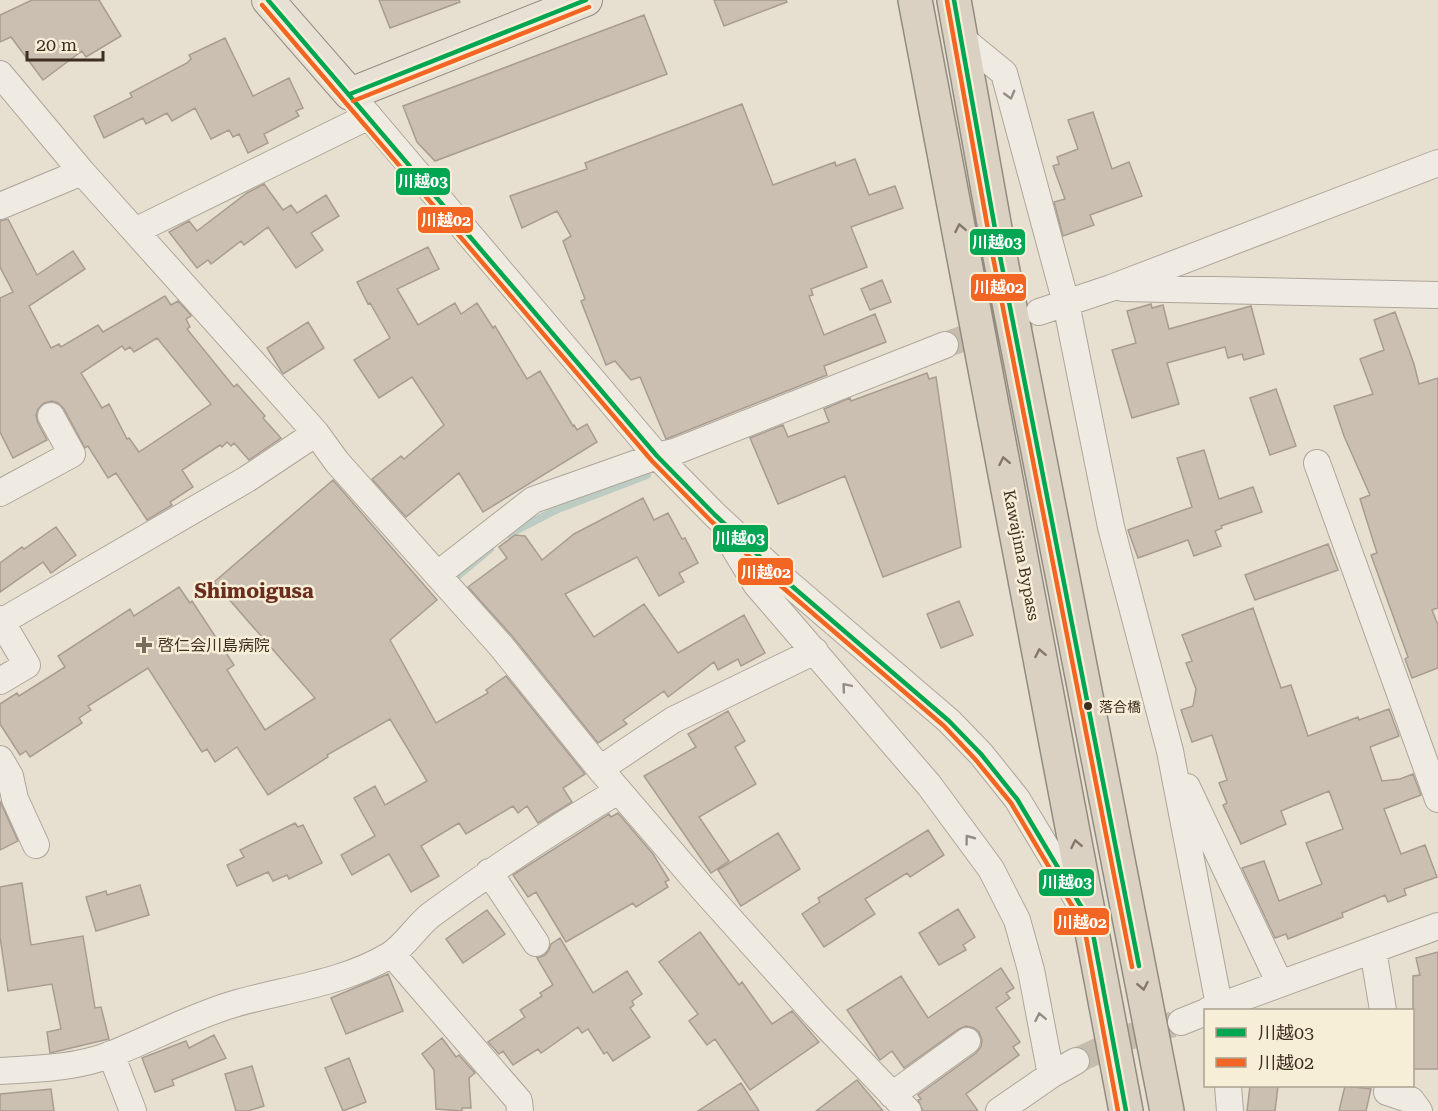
<svg xmlns="http://www.w3.org/2000/svg" width="1438" height="1111" font-family="'Roboto Serif','Noto Sans JP',serif">
<style>
.lines{fill:none;stroke-linecap:round;stroke-linejoin:round}
.stream{stroke:#bcccc2;stroke-width:8}
.building{fill:#cbbfb2;stroke:#a89c90;stroke-width:1.5;fill-rule:evenodd}
.minor-tunnel{stroke:#c5bcae;stroke-width:26;stroke-dasharray:26 13;stroke-linecap:butt}
.minor-casing{stroke:#ada599;stroke-width:28}
.major-casing{stroke:#928b80;stroke-width:34}
.highway-casing{stroke:#928b80;stroke-width:36}
.minor{stroke:#efebe3;stroke-width:26}
.major{stroke:#e6e1d4;stroke-width:32}
.highway{stroke:#dad1c2;stroke-width:33}
.bus-1-casing{stroke:#f7eed8;stroke-width:9}
.bus-2-casing{stroke:#f7eed8;stroke-width:9}
.bus-1{stroke:#00a651;stroke-width:4.5}
.bus-2{stroke:#f26522;stroke-width:4.5}
.oneway{stroke:#968c82}
.oneway2{stroke:#847769}
.poi-dot{fill:#786c5e;stroke:#f7eed8;stroke-width:2}
.bus-dot{fill:#3d2e20;stroke:#f7eed8;stroke-width:2}
.labels{text-anchor:middle;stroke-width:5;stroke-linejoin:round;paint-order:stroke}
.bus-label{font-size:14px;fill:#3d2e20;stroke:#f7eed8;text-anchor:start}
.street-label{font-size:16px;fill:#3d2e20;stroke:#f7eed8}
.poi-label{font-size:16px;fill:#3d2e20;stroke:#f7eed8;text-anchor:start}
.quarter-label{font-size:20px;font-weight:bold;fill:#6b2e1e;stroke:#f7eed8}
.line-badge{stroke:#f7eed8;stroke-width:2}
.badge-label{font-size:16px;text-anchor:middle;font-weight:bold;fill:#fff}
</style>
<rect width="100%" height="100%" fill="#e7e0d1"/>
<g class="lines">
<path class="stream" d="M509 534 558 509 647 475
M454 579 490 549"/>
</g>
<path class="building" d="M32 0H99L121 36 86 57 82 51 43 80 11 37 0 42V15Z
M379 0H459L460 2 390 28Z
M714 0H786L787 2 724 26Z
M644 15 667 74 435 161 417 142 403 106Z
M225 38 253 96 289 78 303 108 296 111 299 116 264 134 268 143 248 153 239 134 233 137 229 130 211 139 195 108 172 121 167 113 146 124 143 118 104 138 94 116 132 97 130 93 187 63 191 59 189 55Z
M742 104 773 185 835 162 836 166 855 159 869 195 895 186 903 208 851 227 867 267 811 289 813 295 809 296 824 335 875 314 886 342 824 366 827 375 666 439 640 377 631 380 615 361 606 365 581 301 585 299 563 241 571 236 557 211 522 228 510 196 587 169 585 163Z
M1093 112 1112 169 1129 162 1142 196 1090 215 1094 225 1063 236 1054 202 1065 199 1053 166 1059 164 1057 157 1078 149 1068 120Z
M264 184 283 210 291 205 297 213 326 195 339 216 311 233 323 250 296 268 268 227 244 245 241 241 211 264 208 260 197 268 169 232 189 221 197 231 247 193Z
M8 219 37 275 73 251 85 269 29 306 51 348 59 344 61 347 98 325 103 332 165 296 171 305 178 301 190 314 191 316 186 319 190 327 187 329 234 387 237 384 265 416 263 418 281 438 249 460 234 443 231 446 227 442 222 447 220 445 182 470 193 487 170 502 172 505 147 520 116 473 108 478 88 446 85 448 64 409 58 403 52 401 44 403 38 409 36 415 38 423 47 440 13 458 0 432V298L13 292 0 267V221ZM157 338 211 404 139 452 129 438 127 439 109 404 102 408 81 373 122 346 125 350 130 347 134 352Z
M428 247 439 269 397 289 418 325 455 303 461 314 477 303 493 328 495 326 527 379 540 371 573 426 574 425 577 430 587 424 597 442 483 512 459 473 406 517 372 479 401 456 404 459 444 425 412 377 379 398 354 360 390 338 370 303 368 304 357 282Z
M882 280 891 302 870 310 861 289Z
M1151 304 1152 308 1163 305 1169 329 1251 306 1264 354 1244 360 1242 354 1228 358 1225 347 1167 363 1179 404 1132 418 1112 350 1136 343 1127 311Z
M1395 312 1414 364 1419 384 1438 378V608L1432 610 1438 625V668L1412 678 1405 659 1408 657 1371 555 1377 553 1360 499 1370 495 1344 436 1334 406 1373 394 1360 359 1384 350 1374 320Z
M308 322 324 348 283 374 267 348Z
M927 373 929 379 936 377 961 547 883 577 845 476 778 504 750 438 783 425 788 437 829 422 824 409 850 398 851 401Z
M1276 389 1296 446 1270 455 1250 398Z
M1204 450 1219 499 1253 487 1262 512 1221 526 1222 528 1215 531 1221 546 1194 556 1188 540 1138 558 1128 530 1192 507 1177 458Z
M333 480 437 600 390 640 436 723 488 693 486 690 506 676 585 774 563 788 572 802 538 823 527 806 518 813 513 806 466 834 459 823 421 846 439 876 411 892 389 854 352 875 341 855 375 836 354 798 375 786 385 805 427 781 390 719 327 755 328 757 268 795 237 747 215 762 207 749 202 752 148 668 88 706 91 710 79 718 82 723 30 757 26 751 20 755 0 724V704L17 693 19 696 65 667 58 656 130 609 134 616 179 587 190 603 192 601 234 665 227 670 265 730 315 698 214 582Z
M643 498 654 520 668 513 682 539 685 538 698 563 679 573 684 582 659 596 637 557 565 594 594 637 644 604 678 653 744 615 765 653 741 666 738 659 718 670 714 662 668 697 664 691 623 720 627 724 598 743 513 637 468 587 507 558 499 547 515 535 525 536 542 560 574 534Z
M56 527 76 555 51 573 43 562 0 592V563L22 547 24 549Z
M1328 544 1338 570 1255 600 1245 575Z
M959 601 973 635 941 648 927 614Z
M1253 608 1281 688 1291 685 1308 736 1358 717 1359 720 1389 709 1399 736 1370 747 1382 781 1400 779 1413 774 1421 795 1384 809 1401 854 1425 845 1437 877 1404 889 1406 895 1388 902 1385 895 1342 913 1343 917 1288 939 1286 934 1275 938 1242 868 1264 861 1279 901 1322 884 1306 843 1343 829 1329 791 1281 811 1286 824 1241 844 1223 805 1227 803 1219 783 1227 780 1212 735 1192 742 1181 710 1193 706 1196 689 1186 663 1192 661 1182 635Z
M728 711 745 741 735 747 756 784 699 817 729 861 711 873 644 776 696 747 688 734Z
M0 801 18 841 0 850Z
M618 813 653 854 669 880 665 882 668 887 636 907 633 903 566 942 536 892 528 897 513 875 609 814 611 817Z
M295 823 298 827 303 825 322 863 289 879 287 875 273 881 268 872 237 886 227 865 244 857 240 850Z
M928 830 944 855 910 877 907 873 865 899 875 914 824 947 802 914 820 902 818 898Z
M778 833 800 869 741 906 718 870Z
M22 883 31 945 83 936 95 1008 101 1007 109 1039 50 1053 47 1032 61 1029 52 984 8 991 0 937V887Z
M140 885 149 915 96 931 86 897 106 891 107 895Z
M958 909 975 937 963 945 966 950 939 965 919 933Z
M487 910 505 934 463 963 446 939Z
M700 932 739 985 742 982 772 1024 792 1011 819 1042 750 1090 715 1039 707 1045 689 1021 698 1014 659 962Z
M560 938 593 993 627 971 642 994 632 1001 634 1005 630 1008 650 1037 613 1061 607 1052 604 1054 588 1029 582 1033 578 1027 541 1053 538 1049 513 1065 503 1051 499 1054 488 1042 525 1017 520 1010 542 996 540 993 553 985 537 958 545 955 549 950 551 944Z
M1438 952V1069H1413V976L1420 975 1416 958Z
M1001 968 1014 988 1006 993 1010 998 996 1008 1020 1042 1013 1047 1019 1055 966 1094 978 1111H923L918 1100 921 1099 918 1095 976 1053 981 1047 982 1040 979 1032 974 1028 966 1026 959 1029 904 1068 892 1051 880 1060 847 1010 901 976 928 1018Z
M388 974 403 1011 346 1034 331 998Z
M214 1035 226 1058 172 1080 174 1085 155 1092 142 1058 186 1041 189 1048Z
M442 1038 456 1057 459 1055 475 1073 469 1078 471 1108H462V1111L436 1109 434 1070 422 1054Z
M349 1058 366 1102 343 1111 325 1068Z
M252 1066 264 1106 248 1111H236L225 1074Z
M857 1080 883 1111H816Z
M741 1083 759 1111H698Z
M1250 1086H1278L1275 1111H1247Z
M1345 1086 1371 1089 1366 1111H1339Z
M51 1089 54 1111H0V1094Z"/>
<g class="lines">
<path class="minor-tunnel" d="M945 345 1029 315
M1076 1061 1125 1038 1181 1022"/>
<defs>
<path id="minor" d="M960 37 1004 73 1066 303 1111 527 1170 751 1220 1010
M0 74 82 172 316 433 337 462 501 646 600 769 703 889 816 1015 908 1111
M350 94 657 456 715 515 786 581 949 721 981 754 1017 799 1082 907
M0 206 82 172
M135 231 369 116
M1123 288 1438 295
M1039 312 1111 288 1438 163
M1317 463 1438 799
M0 493 72 454 51 416
M730 541 756 584 929 785 991 869 1017 920 1031 970 1051 1075
M438 574 533 500 657 456 674 452 945 345
M0 619 27 665 0 681
M1 622 247 479 316 433
M0 759 10 776 15 799 36 845
M600 769 673 720 815 651
M1187 787 1280 984
M489 872 536 943
M1373 950 1383 1010
M392 954 519 1101 520 1111
M1209 1010 1438 926
M1181 1022 1206 1012
M111 1054 133 1111
M0 1071C37 1069 77 1068 112 1054 152 1038 193 1016 234 1004 286 989 344 983 390 955 406 945 417 925 432 914 492 870 554 829 618 791
M1228 1086 1230 1111
M1387 1092 1411 1100 1419 1111
M892 1095 967 1041
M999 1111 1051 1075 1076 1061"/>
<path id="major" d="M268 0 350 94 586 0"/>
<path id="highway" d="M915 0 1126 1111
M954 0 999 251 1167 1111"/>
</defs>
<use href="#minor" class="minor-casing"/>
<use href="#major" class="major-casing"/>
<use href="#highway" class="highway-casing"/>
<use href="#minor" class="minor"/>
<use href="#major" class="major"/>
<use href="#highway" class="highway"/>
<defs>
<path id="bus-1" d="M268 0 657 456 715 515 786 581 949 721 981 754 1017 799 1091 923 1126 1111
M954 0 999 251 1139 966
M350 94 586 0"/>
<path id="bus-2" d="M947 1 992 252 1132 967
M262 5 652 461 710 520 781 586 944 726 975 759 1011 803 1084 926 1118 1111
M353 101 589 7"/>
</defs>
<use href="#bus-1" class="bus-1-casing"/>
<use href="#bus-2" class="bus-2-casing"/>
<use href="#bus-1" class="bus-1"/>
<use href="#bus-2" class="bus-2"/>
</g>
<defs><path id="oneway-chevron" d="M-2-3.5L2.5 0L-2 3.5" fill="none" stroke-width="1.6" stroke-linecap="round" stroke-linejoin="round" transform="scale(1.5)"/></defs>
<g class="oneway">
<use href="#oneway-chevron" transform="translate(1010 95) rotate(75)"/>
<use href="#oneway-chevron" transform="translate(846 687) rotate(-130)"/>
<use href="#oneway-chevron" transform="translate(969 839) rotate(-127)"/>
<use href="#oneway-chevron" transform="translate(1040 1017) rotate(-101)"/>
</g>
<g class="oneway2">
<use href="#oneway-chevron" transform="translate(960 228) rotate(-101)"/>
<use href="#oneway-chevron" transform="translate(1004 461) rotate(-101)"/>
<use href="#oneway-chevron" transform="translate(1040 653) rotate(-101)"/>
<use href="#oneway-chevron" transform="translate(1076 844) rotate(-101)"/>
<use href="#oneway-chevron" transform="translate(1143 986) rotate(79)"/>
</g>
<path class="poi-dot" d="M141 636h6v6h6v6h-6v6h-6v-6h-6v-6h6z"/>
<circle class="bus-dot" cx="1088" cy="706" r="5"/>
<g class="labels">
<g class="bus-label">
<text x="1099" y="712">落合橋</text>
</g>
<g class="street-label">
<text transform="translate(1022 555) rotate(79)" y="6">Kawajima Bypass</text>
</g>
<g class="poi-label">
<text x="158" y="651">啓仁会川島病院</text>
</g>
<g class="quarter-label">
<text x="254" y="598">Shimoigusa</text>
</g>
</g>
<g class="line-badge">
<rect x="395" y="167" width="56" height="29" rx="6" fill="#00a651"/>
<rect x="417" y="206" width="57" height="28" rx="6" fill="#f26522"/>
<rect x="969" y="228" width="57" height="28" rx="6" fill="#00a651"/>
<rect x="970" y="273" width="57" height="29" rx="6" fill="#f26522"/>
<rect x="712" y="524" width="57" height="29" rx="6" fill="#00a651"/>
<rect x="737" y="557" width="57" height="29" rx="6" fill="#f26522"/>
<rect x="1038" y="868" width="57" height="29" rx="6" fill="#00a651"/>
<rect x="1053" y="907" width="57" height="29" rx="6" fill="#f26522"/>
</g>
<g class="badge-label">
<text x="423" y="187">川越03</text>
<text x="446" y="226">川越02</text>
<text x="997" y="248">川越03</text>
<text x="999" y="293">川越02</text>
<text x="740" y="544">川越03</text>
<text x="766" y="578">川越02</text>
<text x="1067" y="888">川越03</text>
<text x="1082" y="928">川越02</text>
</g>
<rect x="1204" y="1009" width="210" height="78" fill="#f7eed8" stroke="#ada18e" stroke-width="1.5"/>
<rect x="1216" y="1028" width="30" height="9" fill="#00a651" stroke="#ada18e" stroke-width="1.5"/>
<text x="1258" y="1039" font-size="18" fill="#3d2e20">川越03</text>
<rect x="1216" y="1058" width="30" height="9" fill="#f26522" stroke="#ada18e" stroke-width="1.5"/>
<text x="1258" y="1069" font-size="18" fill="#3d2e20">川越02</text>
<path d="M27 51v9h76v-9" fill="none" stroke="#3d2e20" stroke-width="3"/>
<text x="36" y="51" font-size="18" fill="#3d2e20" stroke="#f7eed8" stroke-width="4.5" paint-order="stroke">20 m</text>
</svg>
